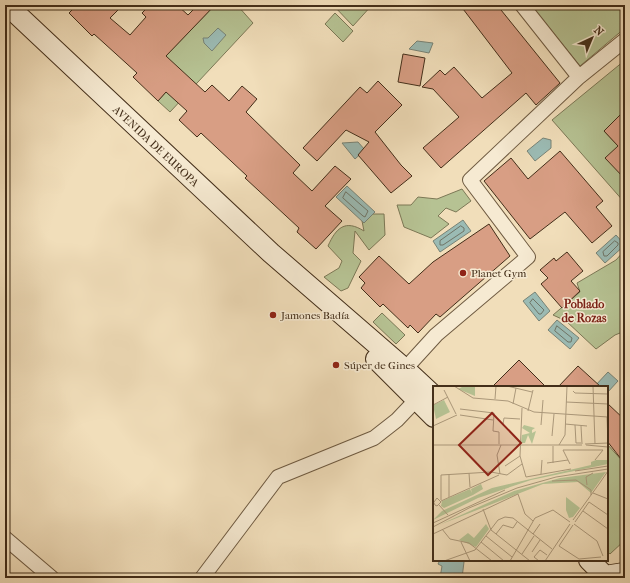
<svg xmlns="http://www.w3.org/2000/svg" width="630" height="583" font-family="'IM FELL French Canon',serif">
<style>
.green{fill:#b6c293;stroke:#7c7856}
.water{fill:#9bbbb4;stroke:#788376}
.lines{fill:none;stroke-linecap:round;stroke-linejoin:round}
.shore{stroke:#6f7466;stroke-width:1}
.building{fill:#d89e84;stroke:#432e19}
.minor-casing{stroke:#6e5a41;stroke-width:16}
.secondary-casing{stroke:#432e19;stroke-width:22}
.minor{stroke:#f6ead2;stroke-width:14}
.secondary{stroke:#f6ead2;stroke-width:20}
.poi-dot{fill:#8f2418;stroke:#f6ead2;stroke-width:1.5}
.labels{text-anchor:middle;stroke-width:3;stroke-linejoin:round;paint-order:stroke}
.street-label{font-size:11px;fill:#432e19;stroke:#f6ead2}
.poi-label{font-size:11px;fill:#432e19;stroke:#f6ead2;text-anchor:start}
.neighbourhood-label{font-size:12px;font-weight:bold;fill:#7a1f14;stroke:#f6ead2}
.inset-road{fill:none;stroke:#ab987a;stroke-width:1}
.view{fill:#8f2418;fill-opacity:0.15;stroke:#8f2418;stroke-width:2}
.inset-edge{fill:none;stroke:#432e19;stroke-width:2}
</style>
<rect width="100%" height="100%" fill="#f1deba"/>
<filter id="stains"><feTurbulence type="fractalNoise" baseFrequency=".005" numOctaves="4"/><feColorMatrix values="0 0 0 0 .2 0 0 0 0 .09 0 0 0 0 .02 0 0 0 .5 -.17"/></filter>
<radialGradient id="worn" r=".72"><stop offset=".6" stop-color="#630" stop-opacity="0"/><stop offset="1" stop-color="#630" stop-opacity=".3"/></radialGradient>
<path class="green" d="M215 5H223L227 8 230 5H237L253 23 170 112 158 101 166 92 160 62Z
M333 5H372L353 26Z
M531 5H625V28L580 66Z
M335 13 353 31 343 42 325 24Z
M624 61 625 110 604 131 618 146 625 179V203L552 120Z
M462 189 471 201 456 212 446 208 438 216 449 224 431 238 404 227 397 205H411L418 197 437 199Z
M373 214H384L385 235 369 250 355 231 353 253 361 261 348 288 341 291 324 277 339 268 342 261 328 246C336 228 345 219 364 231L362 221Z
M625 250V331L615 335 596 349 566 321 553 315 580 292 577 283 616 260Z
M382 313 405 335 396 344 373 322Z
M607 444 625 464V540L610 554 607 551Z"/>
<path class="water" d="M218 28 226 35 212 51 204 43 203 38H208Z
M417 41 433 43 429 53 409 49Z
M543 138 551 140V148L535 161 527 151Z
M358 142 365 150 355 159 342 143Z
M347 186 375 212 364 223 336 197Z
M463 220 471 231 440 252 433 241Z
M616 235 625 245 605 263 596 253Z
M535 292 550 311 539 321 523 301Z
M557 320 579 338 570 349 548 330Z
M608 372 618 381 607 393V387H594Z
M440 560H461L464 562 462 578H440L442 566 438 564Z"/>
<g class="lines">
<path class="shore" d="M346 192 368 211 365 217 363 216 343 198Z
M461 226 464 228V231L443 245H440V241Z
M615 241 618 243V245L607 256H604L603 252Z
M533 299 544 310 541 314H539L530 303Z
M557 326 572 338 571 342H568L555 331Z"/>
</g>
<path class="building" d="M77 5H123L110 18 130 35 146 17 142 13 150 5H177L188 15 198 5H215L166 56 205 92 212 85 229 101 242 86 257 99 246 112 300 165 293 173 312 191 335 166 351 179 325 206 342 221 316 249 297 232 299 228 245 178 247 176 201 133 197 137 179 120 187 111 166 92 158 101 133 77 137 73 94 34 92 36 69 13Z
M460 5H497L560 83 536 105 526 93 441 168 423 148 459 117 433 89 422 87 440 70 445 75 454 67 482 98 512 73Z
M403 54 425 58 420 86 398 82Z
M378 81 402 105 375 132 401 165 412 176 391 193 358 155 369 142 346 130 317 161 303 148 360 87 367 93Z
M625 110V179L605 158 618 146 604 131Z
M560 151 603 201 596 207 612 226 592 243 565 212 530 239 484 181 511 158 528 179Z
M489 224 510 256 440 317 436 314 418 333 410 325 408 328 383 304 380 307 361 288 365 283 359 277 379 256 409 284 433 262Z
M567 252 583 271 571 281 580 291 562 308 541 284 548 278 540 270 554 258 556 261Z
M519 360 546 387H492Z
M578 366 601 387H558Z
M607 403 625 420V464L607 441Z"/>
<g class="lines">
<defs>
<path id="minor" d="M522 5 579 77
M405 369 436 335 528 257 470 180 579 77 625 40
M5 538 52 578
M202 578 278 477 374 438 397 420 416 400"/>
<path id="secondary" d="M7 5 271 253 405 369 434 396
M376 359 434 417
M589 560 605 576 624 573"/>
</defs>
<use href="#minor" class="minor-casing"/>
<use href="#secondary" class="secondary-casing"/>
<use href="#minor" class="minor"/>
<use href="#secondary" class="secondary"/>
</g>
<g class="poi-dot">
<circle cx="463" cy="273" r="4"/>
<circle cx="273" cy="315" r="4"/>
<circle cx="336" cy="365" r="4"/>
</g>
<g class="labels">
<g class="street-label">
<text transform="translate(156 146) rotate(43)" y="4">AVENIDA DE EUROPA</text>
</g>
<g class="poi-label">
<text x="471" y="277">Planet Gym</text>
<text x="281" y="319">Jamones Badía</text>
<text x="344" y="369">Súper de Gines</text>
</g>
<g class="neighbourhood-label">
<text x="584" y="308">Poblado<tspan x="584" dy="14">de Rozas</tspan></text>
</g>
</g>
<g transform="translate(433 386)">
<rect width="175" height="175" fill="#f1deba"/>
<path d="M31 0H42V10L25 3ZM11 14 17 26 3 33 0 19ZM91 39 102 42 99 44V47L103 45 99 58 95 49 92 57H88L89 49 97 47 89 42ZM163 74H175V78L98 94 45 112 0 134 9 125 59 102 158 79V76ZM173 86 158 107 145 96 110 98 6 139 81 105 127 92ZM48 98 50 103 40 109 11 122 8 120 9 115 37 103 39 107 38 103ZM133 111 147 122 140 131 136 132 133 124ZM53 138 56 143 43 161 26 154 35 147 41 152Z" fill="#b6c293"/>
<path class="inset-road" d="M21 0 40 12 75 15 101 26 175 31M74 0 99 6M160 0 162 58M11 4 23 28M140 5 142 7 175 8M62 13 63 0M133 16 175 18M80 18 83 2M0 19 15 11M89 22 87 70 93 91 138 83M27 23 61 27 60 45 66 46V58M95 25 100 4M109 27 110 14M27 29 60 34M174 31 175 57M70 38 71 32 87 33M132 38 154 40M108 39 109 27M142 39 143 57H148M0 40 24 29M148 40 149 58M119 50 121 28M152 58 175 57M0 59H149M126 59 132 49 134 0M153 59 175 61M114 77 135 74M120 77V60M137 78 130 64H170L162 74M72 80 87 70M142 85 175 80M36 87 37 101M16 88V111M67 88 64 69 68 59M108 88 109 74M119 95 143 94 158 104V109M166 98 175 85M154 99 153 91 160 87M160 107 175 113M0 114 1 117 2 119 4 120 8 116 4 112 1 116M8 114V89L58 86 74 89 89 78M8 115 66 89M6 119 15 129M50 123 58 144M150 125 175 143M140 134 166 98M142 136 156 116 175 129M0 137 72 104M141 138 164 155 170 170M140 139 126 160 146 173 168 171M0 141 36 122 84 102 123 91 175 83M9 143 17 153 36 157 59 175M58 144 97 175M0 148 85 108 92 128 100 135M63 148 70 139 80 142 84 136M100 148 107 138M53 150 79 171M28 156 37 175M48 156 71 175M99 166 107 154M89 168 101 150M11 175 42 164 65 134 72 131 80 132 119 163M77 175 102 132 120 124 137 136M106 175 101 171 107 164 114 169M112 175 137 138"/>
<path class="view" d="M59 27 88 57 55 89 26 59Z"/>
<rect width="175" height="175" class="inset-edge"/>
</g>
<rect width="630" height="583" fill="none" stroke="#f1deba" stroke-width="20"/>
<rect x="6" y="6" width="618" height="571" fill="none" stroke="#432e19" stroke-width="2"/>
<rect x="10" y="10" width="610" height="563" fill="none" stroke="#432e19"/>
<g transform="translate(592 38) rotate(44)" stroke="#f6ead2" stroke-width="3" paint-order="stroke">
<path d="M0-3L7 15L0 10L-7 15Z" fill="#432e19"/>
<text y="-6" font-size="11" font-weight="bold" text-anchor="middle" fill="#432e19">N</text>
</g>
<rect width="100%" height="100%" filter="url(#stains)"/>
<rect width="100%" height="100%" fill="url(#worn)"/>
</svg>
